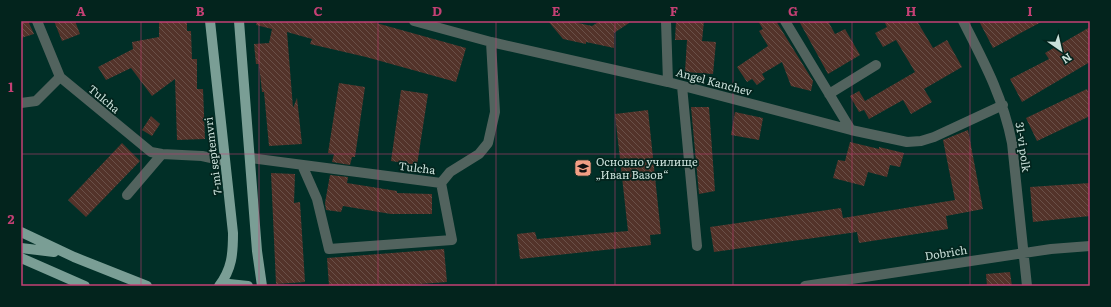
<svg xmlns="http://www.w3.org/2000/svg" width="1111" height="307" font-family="Literata,serif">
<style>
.building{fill:url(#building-back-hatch)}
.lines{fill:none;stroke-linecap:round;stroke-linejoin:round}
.minor{stroke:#52635e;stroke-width:10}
.major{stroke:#7a9e95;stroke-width:10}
.grid{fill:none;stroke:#c44074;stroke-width:1;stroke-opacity:0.55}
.labels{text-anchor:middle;stroke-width:3.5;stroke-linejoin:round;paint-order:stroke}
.street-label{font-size:11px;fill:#cae0da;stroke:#03241d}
.poi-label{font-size:11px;fill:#cae0da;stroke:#03241d;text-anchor:start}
.neatline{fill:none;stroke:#c44074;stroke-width:1.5}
.grid-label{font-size:13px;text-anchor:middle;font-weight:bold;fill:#c44074}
</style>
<defs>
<pattern id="building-back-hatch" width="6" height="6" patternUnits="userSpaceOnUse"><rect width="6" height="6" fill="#53332a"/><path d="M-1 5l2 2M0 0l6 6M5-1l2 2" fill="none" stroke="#6a5048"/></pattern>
</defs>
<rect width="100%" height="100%" fill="#012f27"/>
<path class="building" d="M21 21H28L34 34 21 38Z
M54 21H75L80 34 62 41Z
M159 21H187V31H191L192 59H197V89H203L205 139 177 140 175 79 152 96 131 68 106 80 98 67 133 49 132 42 159 37Z
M257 21H369L466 48 456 82 366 57 310 44 312 39 287 32 293 108 297 98 302 144 269 146 264 92H262L259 64H256L254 44 269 43 272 29 256 25Z
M548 21H569L592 26 600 21H632L614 33V48L586 42V44L563 39Z
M676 21H704L702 41 716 42 713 74 685 72 687 40H675Z
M758 21H776L813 81 811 91 791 86 782 62 762 74 765 79 757 85 752 79 747 82 737 67 768 46 759 31 763 29Z
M799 21H828L835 34 845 29 860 55 828 74Z
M884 21H917L933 48 947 40 962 67 924 89 932 102 911 114 903 100 869 119 864 110 859 112 850 96 859 91 865 101 915 72 896 40 883 47 875 33 887 27Z
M979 21H1043L993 48Z
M1090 27V62L1022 102 1010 79 1049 59 1045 53Z
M339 83 365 87 355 157H352L350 165 332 162 334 154 328 153Z
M1087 89 1090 96V116L1037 141 1026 118Z
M401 90 428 94 417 165 391 161Z
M691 107H709L715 191 699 194Z
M648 110 661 234 650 235 651 245 520 259 517 234 535 232 537 239 628 231 615 114Z
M735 112 763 118 759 140 731 135Z
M151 116 160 124 152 136 142 130Z
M968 130 983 209 946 216 948 229 859 243 857 232 714 252 710 227 841 208 843 218 955 200 943 140Z
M850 142 879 149V147L904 153 900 167 890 165 887 177 868 172 864 186 833 178 838 160 845 161Z
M122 143 140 161 86 217 68 200Z
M271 173 295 174 294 203 300 202 305 282 276 284Z
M330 175 348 177 347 183 397 191V193L432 194V214H391L343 206 341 212 326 210 325 203Z
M1090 183V216L1033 222 1030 187Z
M444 249 447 282 393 286H329L327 258Z
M1010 272 1012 286H987L986 274Z"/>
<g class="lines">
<path class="minor" d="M37 21 60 77
M414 21 491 42 668 82 851 130 907 142 921 141 934 137 1003 105
M666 21 668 82
M785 21 851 130
M963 21C984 62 1003 97 1012 143L1027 286
M682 86 697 246
M829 94 876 65
M21 103 36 101 60 77 151 152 162 154 202 156 225 161
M250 158 441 183
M302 165 317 199 329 249 452 240 441 183
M441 183 450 172 479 154 488 143 495 112 491 42
M127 195 162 154
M805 286 1051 249 1090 246"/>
<path class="major" d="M210 21 233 233C233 254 232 269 219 286
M239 21 257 251 262 286
M21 232 74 257 147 286
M21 248 54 252
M21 258 85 286
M221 286 229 284 248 286"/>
</g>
<path class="grid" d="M141 21V286M259 21V286M378 21V286M496 21V286M615 21V286M733 21V286M852 21V286M970 21V286M21 154H1090"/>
<defs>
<symbol id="school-square" viewBox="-11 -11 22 22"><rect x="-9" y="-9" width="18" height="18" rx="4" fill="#f39f85" stroke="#03241d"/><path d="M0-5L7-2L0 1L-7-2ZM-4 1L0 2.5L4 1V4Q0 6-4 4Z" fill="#111"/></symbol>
</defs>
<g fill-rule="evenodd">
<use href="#school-square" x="573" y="158" width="20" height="20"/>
</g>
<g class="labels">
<g class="street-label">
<text transform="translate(714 82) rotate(15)" y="4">Angel Kanchev</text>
<text transform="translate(104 99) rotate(40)" y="4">Tulcha</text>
<text transform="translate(1023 147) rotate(82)" y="4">31-vi polk</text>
<text transform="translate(213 156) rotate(-97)" y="4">7-mi septemvri</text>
<text transform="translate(417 168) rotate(7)" y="4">Tulcha</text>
<text transform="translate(946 253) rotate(-9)" y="4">Dobrich</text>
</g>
<g class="poi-label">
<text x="596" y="166">Основно училище<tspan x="596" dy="13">„Иван Вазов“</tspan></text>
</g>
</g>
<rect width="1111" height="307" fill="none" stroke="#03241d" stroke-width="44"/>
<g transform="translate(1061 50) rotate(146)" stroke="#03241d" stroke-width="3" paint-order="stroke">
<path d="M0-3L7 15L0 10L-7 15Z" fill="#cae0da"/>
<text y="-6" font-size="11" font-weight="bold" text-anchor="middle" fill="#cae0da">N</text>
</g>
<rect x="22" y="22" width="1067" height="263" class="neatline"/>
<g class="grid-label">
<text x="81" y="16">A</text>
<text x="200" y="16">B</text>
<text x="318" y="16">C</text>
<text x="437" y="16">D</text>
<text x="556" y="16">E</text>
<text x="674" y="16">F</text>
<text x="793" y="16">G</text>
<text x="911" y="16">H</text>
<text x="1030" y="16">I</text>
<text x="11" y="92">1</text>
<text x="11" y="224">2</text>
</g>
</svg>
